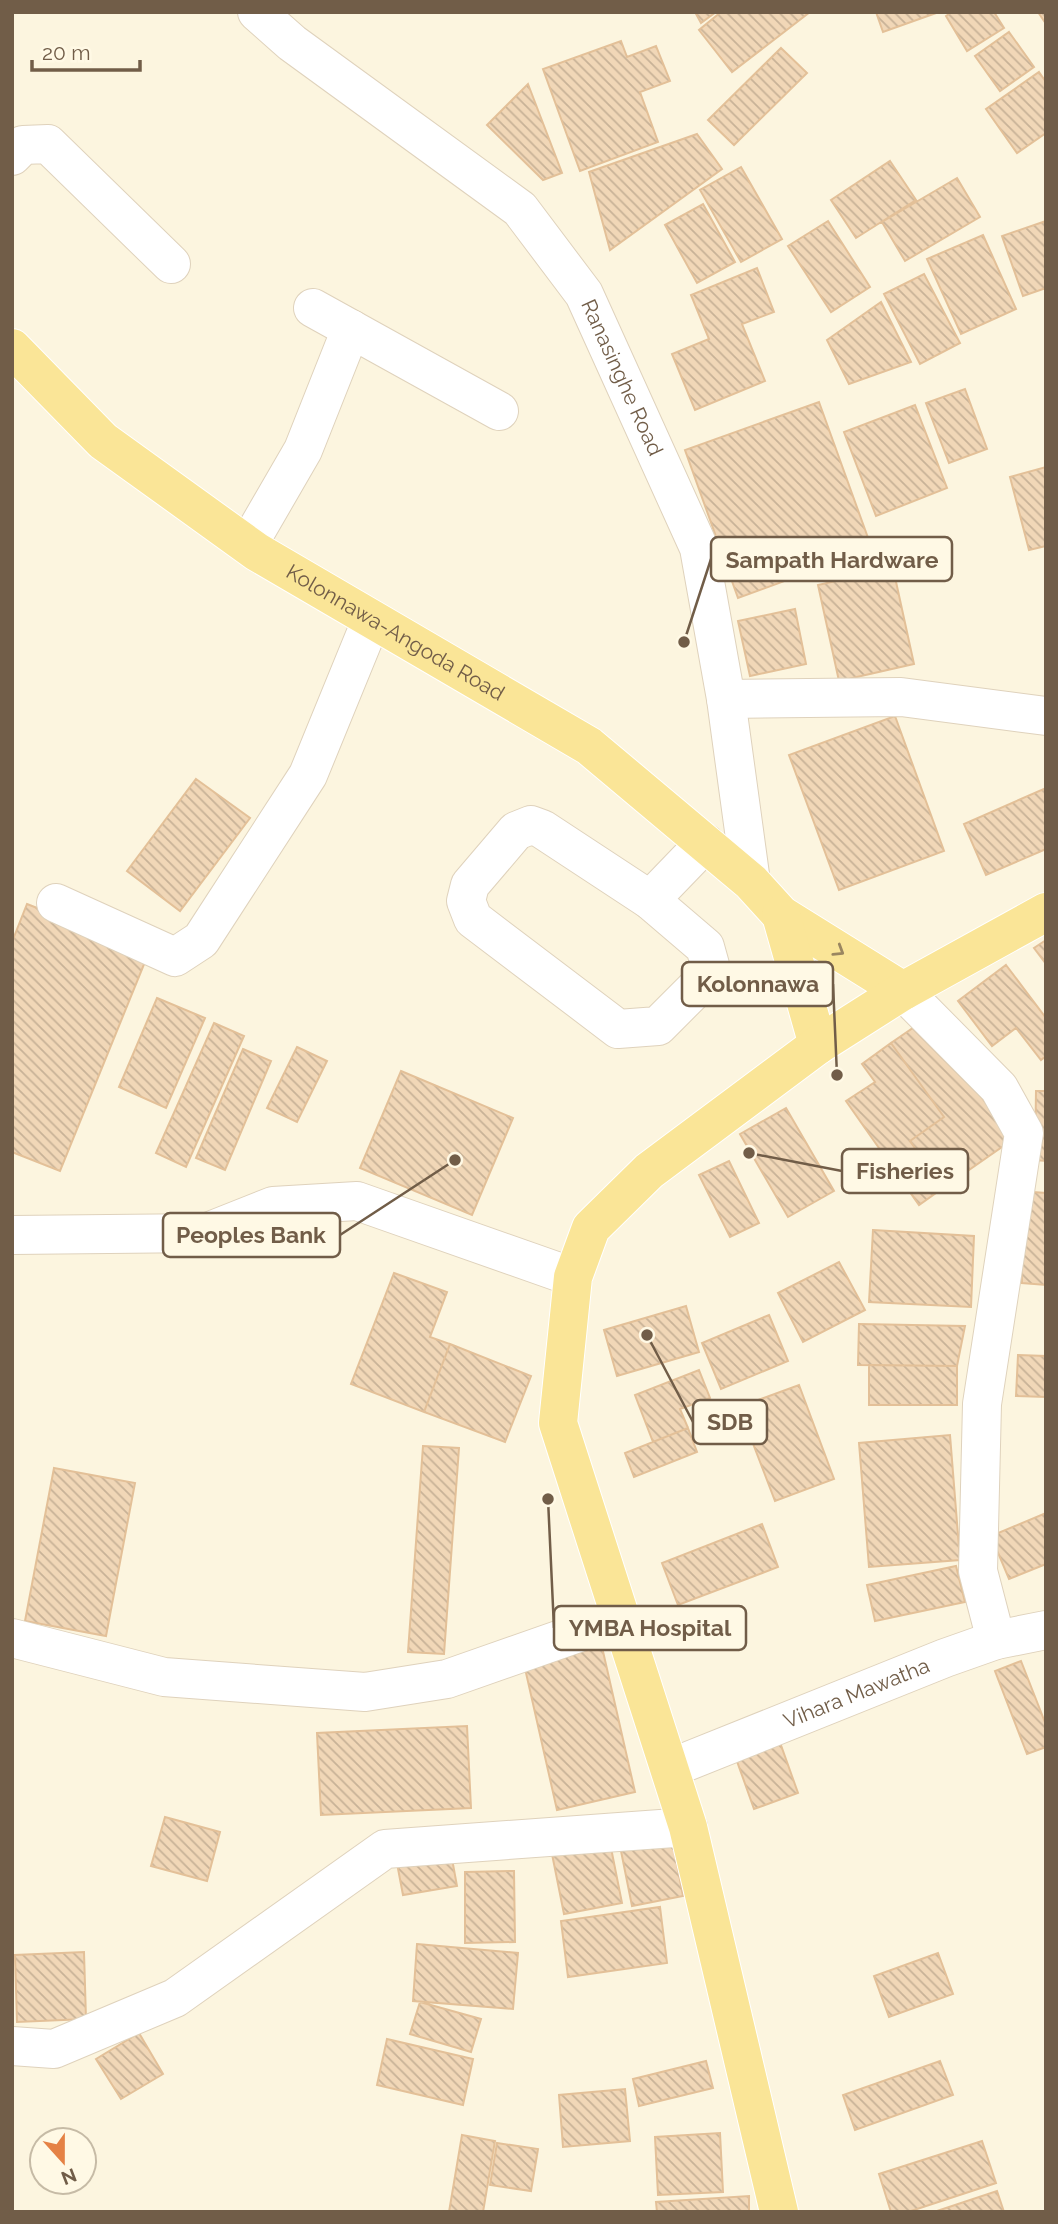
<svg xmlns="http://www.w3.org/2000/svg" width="1058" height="2224" font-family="Raleway,sans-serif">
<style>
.building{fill:url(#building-back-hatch);stroke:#e3c098;stroke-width:2}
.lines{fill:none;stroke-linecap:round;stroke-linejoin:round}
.minor-casing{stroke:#dfd2bc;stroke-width:40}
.major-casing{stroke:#fff;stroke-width:40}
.minor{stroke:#fff;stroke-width:38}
.major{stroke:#fae597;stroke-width:38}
.oneway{stroke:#9a8660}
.labels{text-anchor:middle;stroke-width:7;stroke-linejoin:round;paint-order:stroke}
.street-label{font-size:21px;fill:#715d48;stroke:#fff9e5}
.leader{fill:none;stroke:#715d48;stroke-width:2.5}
.callout-dot{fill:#715d48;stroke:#fff9e5;stroke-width:2.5}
.callout{fill:#fff9e5;stroke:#715d48;stroke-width:2.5}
.callout-label{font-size:23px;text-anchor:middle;font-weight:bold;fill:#715d48}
</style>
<defs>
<pattern id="building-back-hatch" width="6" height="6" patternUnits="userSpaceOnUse" patternTransform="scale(1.75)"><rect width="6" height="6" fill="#f1d7b7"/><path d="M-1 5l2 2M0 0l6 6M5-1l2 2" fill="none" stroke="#c8b297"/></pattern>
</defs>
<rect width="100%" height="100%" fill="#fcf5df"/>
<path class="building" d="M695 12H716L701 23Z
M721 12H810L732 72 699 30Z
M876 12H939L883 32Z
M952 12H994L1004 28 967 51 946 16Z
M1038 12H1046V24Z
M1009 32 1034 67 1000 91 975 56Z
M621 41 627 57 656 46 670 81 640 92 658 142 580 171 543 69Z
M781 48 807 73 734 145 708 120Z
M1039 72 1046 82V133L1017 153 986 109Z
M528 84 562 173 543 180 487 125Z
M697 134 722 169 610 250 589 172Z
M890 161 916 200 856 238 831 200Z
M741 167 782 239 741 262 700 190Z
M957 178 980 217 905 261 882 222Z
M703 204 735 262 697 283 665 225Z
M828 221 870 287 831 312 788 246Z
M1046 221V288L1023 296 1002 236Z
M983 235 1016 309 961 334 927 259Z
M757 268 774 312 742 324 765 381 695 410 672 354 709 339 691 295Z
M924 274 960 343 920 364 884 294Z
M881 302 911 362 849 384 827 340Z
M965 389 987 449 949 463 926 403Z
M819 402 872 549 738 598 685 450Z
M915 405 947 488 876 516 844 432Z
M1046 467V546L1029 550 1010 477Z
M893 568 914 664 839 681 818 585Z
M795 609 806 664 750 676 738 621Z
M895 716 944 851 839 890 789 755Z
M196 779 250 818 180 911 127 871Z
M1046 788V849L986 875 964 824Z
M27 904 149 952 60 1171 12 1152V942Z
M1046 940V964L1034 948Z
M1006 965 1046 1018V1056L1041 1060 1016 1028 992 1046 958 1001Z
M157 998 205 1018 166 1108 119 1087Z
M926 1019 1012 1140 943 1188 910 1141 944 1117 891 1043Z
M214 1023 244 1036 186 1167 156 1153Z
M891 1043 944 1117 910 1141 943 1188 919 1205 846 1101 875 1082 862 1064Z
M297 1047 327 1061 297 1122 267 1108Z
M243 1049 271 1061 225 1170 196 1158Z
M401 1071 513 1118 472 1215 360 1168Z
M1036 1091H1046V1161L1035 1160Z
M786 1108 834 1191 788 1217 740 1134Z
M729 1161 759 1223 730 1237 699 1175Z
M1018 1191 1046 1193V1285L1022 1283Z
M873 1230 974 1236 971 1307 869 1302Z
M839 1262 865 1310 803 1342 778 1293Z
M394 1273 447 1292 430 1337 450 1344 424 1412 351 1384Z
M686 1306 699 1352 617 1376 604 1330Z
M769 1315 788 1361 721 1389 702 1343Z
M859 1324 965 1326 957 1366 858 1365Z
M450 1344 531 1376 505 1442 424 1412Z
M1018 1355 1046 1356V1397L1016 1396Z
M869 1365 957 1366V1405H869Z
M699 1370 710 1398 680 1409 688 1428 653 1442 635 1395Z
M799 1385 834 1479 775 1501 739 1407Z
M688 1428 697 1452 634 1477 625 1453Z
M950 1435 960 1560 869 1567 859 1443Z
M423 1446 459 1448 444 1654 408 1652Z
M54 1468 135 1483 106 1636 25 1621Z
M1046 1513V1564L1009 1579 991 1536Z
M762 1524 778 1567 678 1605 662 1563Z
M956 1566 965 1602 875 1621 867 1585Z
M602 1647 635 1792 557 1810 524 1664Z
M1021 1661 1046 1725V1747L1027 1754 995 1671Z
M467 1726 471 1808 321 1815 317 1733Z
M777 1734 798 1793 754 1809 733 1750Z
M165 1817 220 1832 207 1881 151 1866Z
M671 1831 683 1896 632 1906 619 1841Z
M609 1838 622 1903 564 1914 551 1849Z
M450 1848 457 1886 403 1895 396 1858Z
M514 1871 515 1942 465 1943V1872Z
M660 1907 667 1963 568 1977 561 1921Z
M417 1944 518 1953 513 2009 413 2001Z
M84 1952 86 2019 17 2022 15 1955Z
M938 1953 953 1994 889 2017 874 1976Z
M420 2002 481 2019 471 2052 410 2034Z
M139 2033 163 2074 121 2099 96 2059Z
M387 2039 473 2059 463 2105 377 2085Z
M706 2061 713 2088 639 2106 633 2079Z
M940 2061 953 2095 855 2130 843 2095Z
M625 2089 630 2141 563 2147 559 2095Z
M720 2133 723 2192 658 2195 655 2137Z
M462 2135 495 2141 483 2212H449Z
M982 2141 996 2183 908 2212H891L879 2174Z
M497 2143 538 2149 531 2191 490 2185Z
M997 2191 1004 2212H934Z
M749 2196V2212H657L656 2202Z"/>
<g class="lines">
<defs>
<g id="minor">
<path id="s1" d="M257 12 292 43 520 209 584 294 699 548 726 699 751 882"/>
<path d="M12 156 23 145 48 144 171 264"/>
<path d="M313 308 499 411"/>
<path d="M248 545 303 450 351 329"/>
<path d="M726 699 901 697 1046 716"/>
<path d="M531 825 542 829 650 900 705 947 710 965 707 977 658 1026 618 1029 473 919 466 901 470 885 516 831Z"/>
<path d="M650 900 705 843"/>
<path d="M56 903 175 957 201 940 308 775 371 621"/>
<path d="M903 991 999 1088 1024 1133 982 1404 978 1571 996 1640"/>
<path d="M12 1235 205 1233 273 1206 357 1201 573 1277"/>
<path d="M12 1638 164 1677 365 1692 447 1679 621 1618"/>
<path id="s2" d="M671 1768 945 1658 996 1640 1046 1630"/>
<path d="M12 2046 54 2049 175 1998 385 1849 688 1827"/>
</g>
<g id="major">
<path id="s3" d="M12 348 103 441 257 552 589 746 751 882 781 915 903 991"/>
<path d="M781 915 818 1045"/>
<path d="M779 2212 688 1827 558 1423 573 1277 591 1228 649 1171 818 1045 903 991 1046 912"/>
</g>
</defs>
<use href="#minor" class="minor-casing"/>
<use href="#major" class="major-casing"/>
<use href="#minor" class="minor"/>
<use href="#major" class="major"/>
</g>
<defs><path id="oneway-chevron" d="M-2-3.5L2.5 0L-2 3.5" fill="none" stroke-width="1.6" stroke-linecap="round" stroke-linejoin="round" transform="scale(1.75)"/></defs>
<use class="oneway" href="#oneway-chevron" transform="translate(839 951) rotate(32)"/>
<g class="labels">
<g class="street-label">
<text dy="7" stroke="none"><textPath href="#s1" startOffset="527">Ranasinghe Road</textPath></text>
<text dy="7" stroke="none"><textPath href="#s3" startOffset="480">Kolonnawa-Angoda Road</textPath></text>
<text dy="7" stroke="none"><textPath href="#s2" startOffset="200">Vihara Mawatha</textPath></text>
</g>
</g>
<path class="leader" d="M684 642L711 559M837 1075L833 984M749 1153L842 1171M455 1160L340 1235M647 1335L693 1422M548 1499L554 1628"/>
<g class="callout-dot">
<circle cx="684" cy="642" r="7"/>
<circle cx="837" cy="1075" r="7"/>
<circle cx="749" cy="1153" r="7"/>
<circle cx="455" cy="1160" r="7"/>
<circle cx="647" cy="1335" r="7"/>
<circle cx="548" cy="1499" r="7"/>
</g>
<g class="callout">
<rect x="711" y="537" width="241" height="44" rx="7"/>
<rect x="682" y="962" width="151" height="44" rx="7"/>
<rect x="842" y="1149" width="126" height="44" rx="7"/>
<rect x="163" y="1213" width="177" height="44" rx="7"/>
<rect x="693" y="1400" width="74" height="44" rx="7"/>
<rect x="554" y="1606" width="192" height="44" rx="7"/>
</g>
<g class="callout-label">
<text x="832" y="568">Sampath Hardware</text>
<text x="758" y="992">Kolonnawa</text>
<text x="905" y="1179">Fisheries</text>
<text x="251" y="1243">Peoples Bank</text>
<text x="730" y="1430">SDB</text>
<text x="650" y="1636">YMBA Hospital</text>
</g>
<rect width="1058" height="2224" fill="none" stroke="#715d48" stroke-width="28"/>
<g transform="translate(63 2161) rotate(159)"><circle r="33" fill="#fff9e5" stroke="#c6bba6" stroke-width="2"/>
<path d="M0-5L12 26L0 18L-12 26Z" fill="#e58245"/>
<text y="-10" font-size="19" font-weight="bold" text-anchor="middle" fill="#715d48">N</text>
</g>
<path d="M32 60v10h108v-10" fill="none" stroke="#715d48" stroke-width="3.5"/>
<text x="42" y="60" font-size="21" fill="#715d48" stroke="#fff9e5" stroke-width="5" paint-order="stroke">20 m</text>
</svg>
